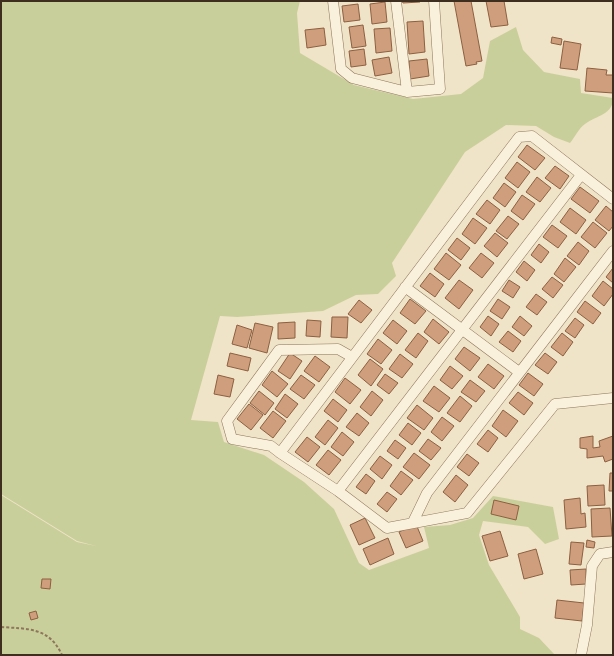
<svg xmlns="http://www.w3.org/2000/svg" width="614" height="656" font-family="'Playfair Display',serif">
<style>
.green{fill:#c9cf9b}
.building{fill:#cf9f7d;stroke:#8d5f41}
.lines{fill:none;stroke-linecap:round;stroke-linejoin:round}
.minor-casing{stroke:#8d765c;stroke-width:11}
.path{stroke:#8d765c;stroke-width:2;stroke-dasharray:3 2;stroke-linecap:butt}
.minor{stroke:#faf1dc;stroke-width:10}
</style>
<rect width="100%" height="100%" fill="#f0e4c8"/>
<path class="green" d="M1 1H300L297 13 300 53 354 85 413 99 461 94 483 78 490 41 516 27 523 50 544 72 580 79 581 93 613 98C613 115 597 115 585 124 579 128 575 137 570 143L554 137 536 126 506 125 465 152 392 263 396 276 378 294 356 295 323 311 237 317 220 316 191 420 218 422 224 442 264 455 304 482 334 509 359 563 369 570 429 548 424 527 450 525 473 518 493 496 553 507 559 539 545 544 528 527 483 521 479 535 489 565 520 617V629L539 638 555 655H1V495L77 542 96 546 77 541 1 494Z"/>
<path class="building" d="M402 1H420V2L403 3Z
M454 1H471L482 61 476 62 477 64 466 66Z
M486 1H504L508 25 491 27Z
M385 2 387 22 372 24 370 4Z
M358 4 360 20 344 22 342 6Z
M423 21 425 52 409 54 407 22Z
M363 25 366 46 352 48 349 27Z
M324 28 326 45 307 48 305 30Z
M390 28 392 51 376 53 374 29Z
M552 37 562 39 561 45 551 43Z
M564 41 581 44 577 70 560 68Z
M364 49 366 65 351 67 349 51Z
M389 57 392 73 375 76 372 60Z
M427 59 429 76 410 79 409 61Z
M587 68 607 70 606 75H613V93L585 91Z
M527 145 545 158 535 170 518 157Z
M517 162 530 172 518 188 505 178Z
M555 166 569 176 560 189 545 178Z
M537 177 551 188 540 202 526 192Z
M504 183 516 192 505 207 493 198Z
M580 187 599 201 590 213 571 199Z
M522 195 535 204 523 220 511 211Z
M487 200 500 210 490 224 476 214Z
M606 206 613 212V226L609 231 595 220Z
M570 208 586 220 576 234 560 222Z
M508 216 519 224 507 239 496 231Z
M473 218 487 228 475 244 462 234Z
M593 222 607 233 595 248 581 237Z
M552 225 567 236 558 248 543 237Z
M495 233 508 243 497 257 484 246Z
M457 238 470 248 461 260 448 250Z
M578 242 589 251 579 265 567 256Z
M539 244 549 252 541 263 531 255Z
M446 253 461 265 449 280 434 269Z
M481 253 494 263 482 278 469 268Z
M565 258 576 267 564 282 554 274Z
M524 261 535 270 527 281 516 272Z
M613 268V283L606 277Z
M430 273 444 284 435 297 420 286Z
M552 277 563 285 553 298 542 289Z
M459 280 473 290 459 309 445 298Z
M509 280 520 287 513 298 502 291Z
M603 281 613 289V294L604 306 592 296Z
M536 294 547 302 537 315 526 307Z
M410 299 426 311 415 324 400 313Z
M498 299 510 307 502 319 490 311Z
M359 300 372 310 361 323 348 314Z
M585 301 601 313 593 324 577 312Z
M488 316 499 324 491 336 480 327Z
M520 316 532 326 524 336 512 327Z
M332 317H348L347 338 331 337Z
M575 318 584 325 575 338 565 331Z
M433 319 449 332 439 344 424 332Z
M307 320 321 321 320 337 306 336Z
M393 320 407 331 397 344 383 333Z
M295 322V338L278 339V323Z
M255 323 273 327 267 353 249 348Z
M237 325 252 330 247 348 232 344Z
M508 331 521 341 513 352 499 342Z
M418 333 428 341 416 358 405 350Z
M562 333 573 342 563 356 551 347Z
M378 339 392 350 381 364 367 354Z
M464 347 480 358 470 371 455 359Z
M230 353 251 358 248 371 227 366Z
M290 353 302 361 290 379 278 371Z
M545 353 557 362 548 374 535 365Z
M400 354 413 364 402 378 389 369Z
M315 356 330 367 319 382 304 371Z
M370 359 383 369 371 386 358 375Z
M488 364 504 376 494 389 478 377Z
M450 366 463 376 452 389 440 380Z
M272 371 288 384 277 397 262 385Z
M528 373 543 384 534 396 519 385Z
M385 374 398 383 389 394 377 385Z
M218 375 234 379 230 397 214 394Z
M301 375 315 385 304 399 290 389Z
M345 378 361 390 350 404 335 392Z
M470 380 485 391 476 402 461 392Z
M434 386 450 398 439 412 423 401Z
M259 391 274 403 265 415 250 403Z
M372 391 383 400 371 416 360 407Z
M518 392 533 403 524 415 509 403Z
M285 394 298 404 287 418 275 409Z
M460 396 472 406 460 422 447 413Z
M333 399 347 410 338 422 324 411Z
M249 404 263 415 251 430 237 419Z
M417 405 433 418 424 430 407 418Z
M503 410 518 421 506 437 492 426Z
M273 411 286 421 273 438 260 428Z
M357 413 369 423 359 436 346 427Z
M442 417 454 426 442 441 431 432Z
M328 420 338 428 325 445 315 437Z
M408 423 421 433 412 445 399 435Z
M488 430 498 438 488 452 477 444Z
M342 432 354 442 343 456 331 447Z
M593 436V448L600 447 599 441 613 436V459L605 462 603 456 587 458V449L580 448V438Z
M307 437 320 447 308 462 295 452Z
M428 439 441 448 431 460 419 451Z
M395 440 406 448 398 459 387 451Z
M328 450 341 460 329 475 316 465Z
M414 453 430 465 419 479 403 467Z
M467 454 479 463 469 476 457 467Z
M380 456 392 465 382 479 370 469Z
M401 471 413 480 401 495 390 486Z
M610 473H613V491H609Z
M366 474 375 481 366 494 356 487Z
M456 475 468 485 455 502 443 492Z
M604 485 605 505 588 506 587 486Z
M387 492 397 499 387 512 377 504Z
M580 498 581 514 585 513 586 527 566 529 564 500Z
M494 500 519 506 516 520 491 514Z
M610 508 612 536 592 537 591 509Z
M365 518 375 538 359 545 350 525Z
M416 524 423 541 406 548 399 532Z
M500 531 508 556 490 561 482 536Z
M388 538 394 554 370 565 363 549Z
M587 540 595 542 594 548 586 547Z
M571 542 584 543 581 565 569 564Z
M536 549 543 574 524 579 518 554Z
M586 569V584L571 585 570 570Z
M42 579H51L50 589 41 588Z
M557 600 584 603 582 621 555 618Z
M36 611 38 618 31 620 29 613Z"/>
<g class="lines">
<defs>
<path id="minor" d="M333 1 341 69 352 78 407 92 396 1
M407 92 440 89 434 1
M613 199 532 136 519 137 280 453 338 491 387 528 467 513 555 404 613 398
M405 287 519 372
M280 453 271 446 232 439 227 421 279 350 338 349 352 357
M338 491 581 175
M413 522 427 493 613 251
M581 655 587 625 592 566 600 554 613 552"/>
</defs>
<use href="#minor" class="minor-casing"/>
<path class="path" d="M1 627C28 629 49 627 62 655"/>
<use href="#minor" class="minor"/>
</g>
<rect width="614" height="656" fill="none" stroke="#3d2e20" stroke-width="4"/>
</svg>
